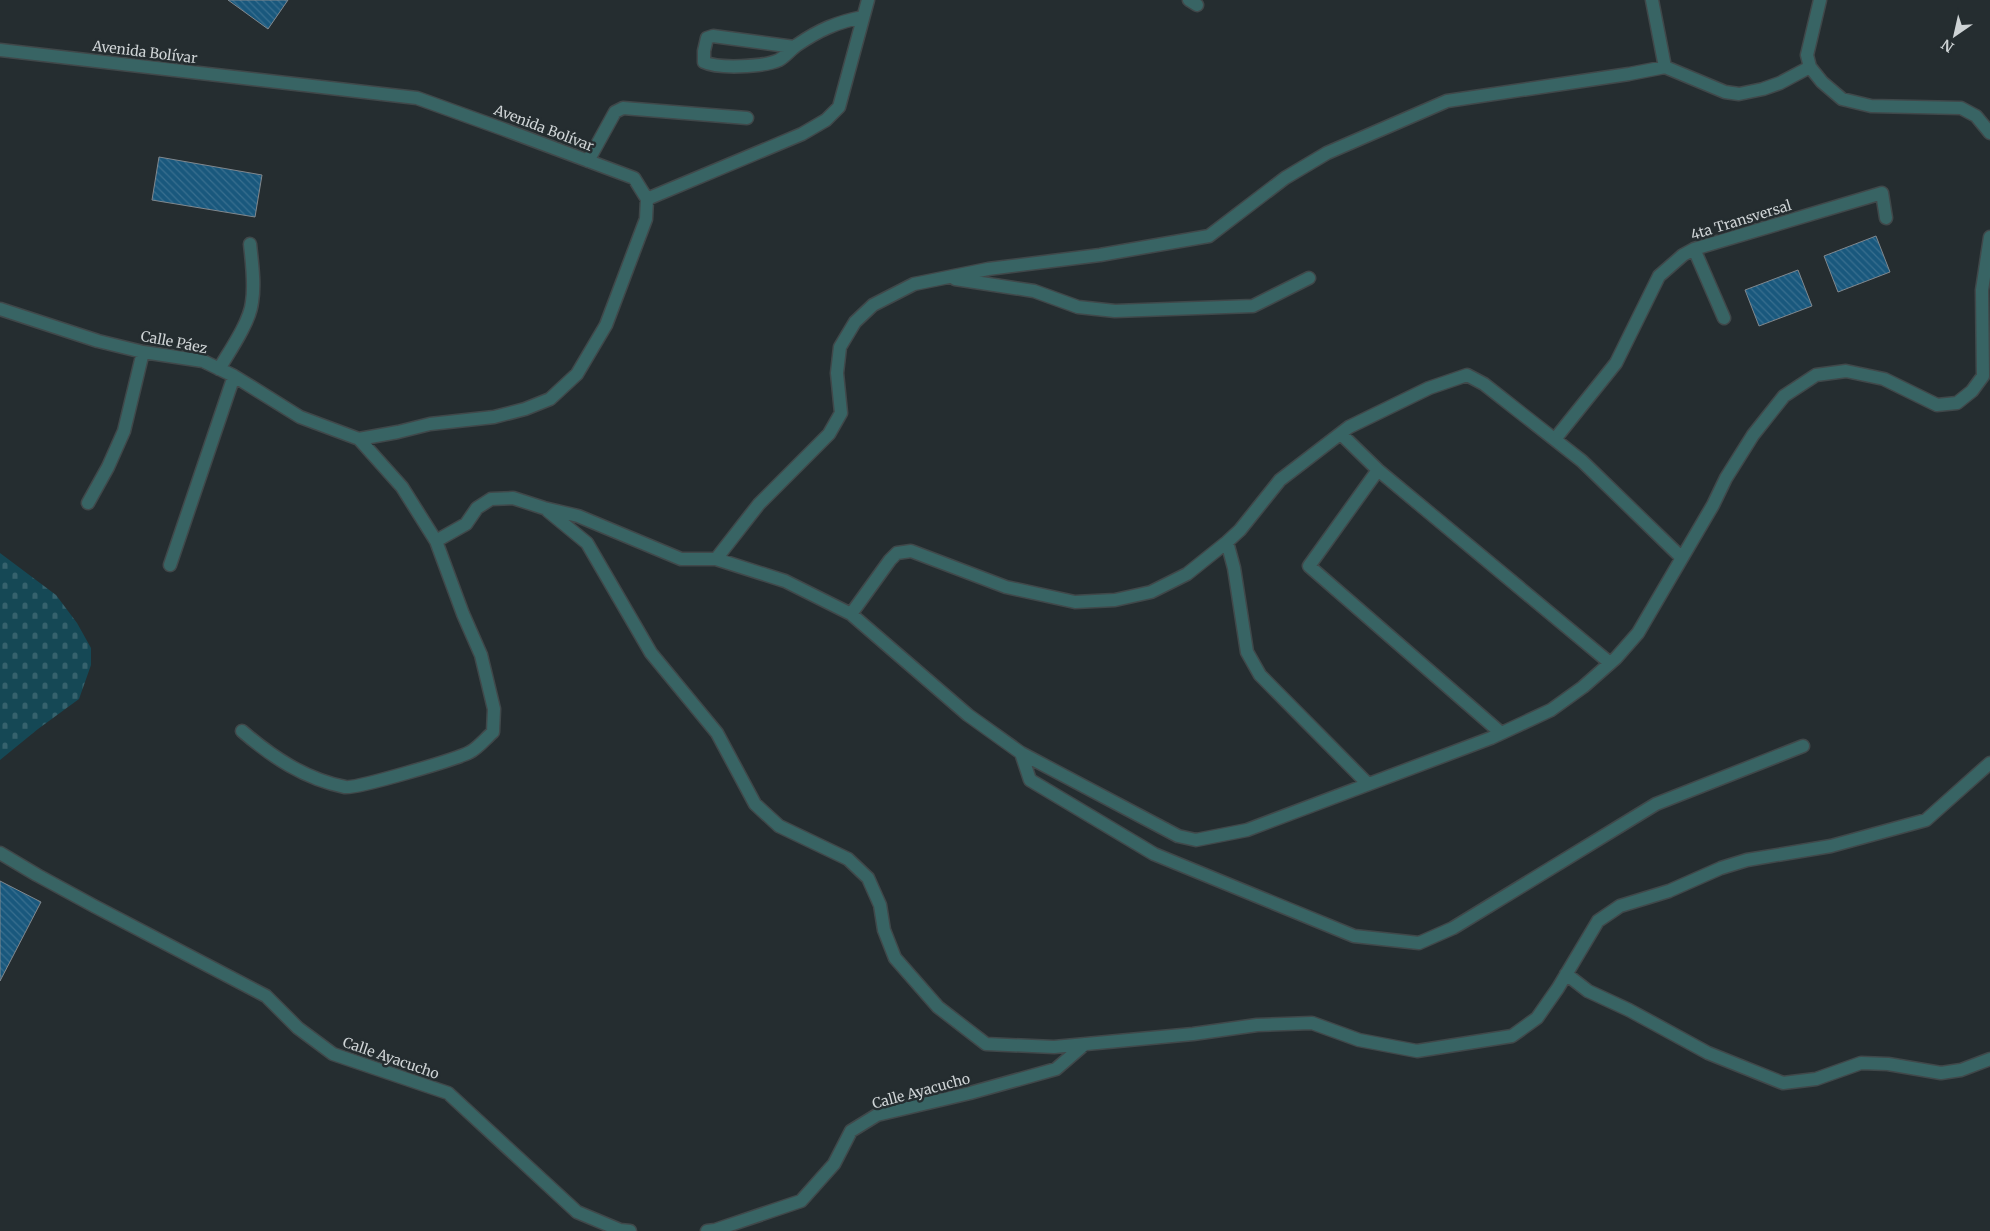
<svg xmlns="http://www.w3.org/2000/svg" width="1990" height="1231" font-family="Merriweather,serif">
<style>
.cemetery{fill:url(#cemetery-stones)}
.building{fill:url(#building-back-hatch);stroke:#81888e}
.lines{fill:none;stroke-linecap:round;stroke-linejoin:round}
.minor-casing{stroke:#40484a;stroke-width:15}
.minor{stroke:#386464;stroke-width:12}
.labels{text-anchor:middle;stroke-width:5;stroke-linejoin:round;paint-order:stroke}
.street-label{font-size:14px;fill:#ced3d5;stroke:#252d30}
</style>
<defs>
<pattern id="cemetery-stones" width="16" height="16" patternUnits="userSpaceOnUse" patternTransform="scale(1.25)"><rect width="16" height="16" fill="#154855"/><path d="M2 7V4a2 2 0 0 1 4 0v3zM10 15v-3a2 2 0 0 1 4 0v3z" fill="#36626d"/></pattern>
<pattern id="building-back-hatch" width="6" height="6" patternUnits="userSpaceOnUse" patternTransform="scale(1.25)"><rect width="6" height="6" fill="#19587d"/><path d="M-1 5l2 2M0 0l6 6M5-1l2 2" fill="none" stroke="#396f8f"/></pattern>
</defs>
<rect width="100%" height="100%" fill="#252d30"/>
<path class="cemetery" d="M0 553 56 595 77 623 91 648V665L79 699 38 729 0 760Z"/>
<path class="building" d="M228 0H288L268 29Z
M159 157 262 175 255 217 152 200Z
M1876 236 1890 272 1838 292 1824 256Z
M1798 270 1812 306 1759 326 1745 290Z
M0 881 41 902 0 981Z"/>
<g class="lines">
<defs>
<path id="minor" d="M1189 0 1197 5
M1652 0 1665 67
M1820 0 1807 55 1810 67 1822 82 1842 99 1871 106 1961 108 1976 116 1990 133
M794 47 713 36 707 38 704 51V62C718 69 764 67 779 60 786 56 791 49 797 45 819 30 837 22 863 17
M0 50 417 98 503 129 634 178 647 199 646 219 606 325 577 374 550 399 525 409 494 417 430 424 398 432 359 439
M588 161 615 112 623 108 747 118
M647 199 802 134 826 120 839 107 868 0
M1694 249 1724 318
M955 279 1034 291 1078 307 1115 311 1253 306 1309 278
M0 309 98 341 143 352 203 361 234 376 300 417 359 439 402 487 436 541 463 614 481 655 494 709 493 732C486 738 478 748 470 752 457 759 356 789 345 787 305 779 272 757 242 731
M219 369C229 352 250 322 252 302 255 284 252 263 250 244
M1341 434 1378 470 1610 663
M1555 439 1616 363 1659 276 1683 255 1694 249 1882 193 1886 218
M1378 470 1309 566 1501 733
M88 503 108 467 124 431 143 352
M548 511 587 543 651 653 717 733 755 804 779 826 848 859 868 878 880 905 884 930 895 958 938 1007 986 1044 1054 1047 1193 1034 1257 1025 1312 1023 1359 1040 1417 1051 1512 1036 1537 1018 1558 988 1598 921 1620 906 1669 891 1721 868 1747 860 1831 846 1926 820 1990 763
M436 541 466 524 477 508 491 499 513 498 544 508 578 516 681 559H716L785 581 851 614 968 715 1021 753 1178 836 1196 840 1247 830 1491 738 1551 710 1583 687 1616 658 1638 633 1713 505 1726 478 1753 435 1784 396 1816 375 1846 371 1884 379 1937 405 1957 403 1972 391 1983 376 1982 290 1990 237
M1227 542 1234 568 1247 652 1260 675 1368 784
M716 559 759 504 829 434 841 413 837 373 840 347 855 322 873 305 914 284 988 269 1100 255 1209 236 1285 178 1327 153 1447 101 1629 74 1665 67 1725 92 1739 94 1763 89 1780 83 1810 67
M170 565 234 376
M851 614 890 560 897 553 911 551 1006 587 1075 602 1115 600 1151 592 1187 574 1227 542 1240 530 1280 480 1349 427 1429 388 1467 375 1484 384 1582 461 1682 558
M1021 753 1030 780 1154 854 1354 936 1419 943 1453 928 1656 804 1803 746
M0 853 37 875 94 906 266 996 298 1028 333 1054 448 1093 577 1212 620 1230 630 1231
M1566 974 1588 991 1629 1010 1708 1053 1783 1083 1816 1079 1861 1063 1888 1064 1941 1073 1961 1070 1990 1059
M707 1231 715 1230 801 1201 834 1164 851 1131 877 1115 970 1093 1056 1069 1085 1044"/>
</defs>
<use href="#minor" class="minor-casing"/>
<use href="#minor" class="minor"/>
</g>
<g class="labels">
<g class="street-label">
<text transform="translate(145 52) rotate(7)" y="5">Avenida Bolívar</text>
<text transform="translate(544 128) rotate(21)" y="5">Avenida Bolívar</text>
<text transform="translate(1741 220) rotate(-17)" y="5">4ta Transversal</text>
<text transform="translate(174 342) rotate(11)" y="5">Calle Páez</text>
<text transform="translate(391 1058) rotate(19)" y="5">Calle Ayacucho</text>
<text transform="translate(921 1091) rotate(-15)" y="5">Calle Ayacucho</text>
</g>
</g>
<g transform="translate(1955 35) rotate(214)" stroke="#252d30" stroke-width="4" paint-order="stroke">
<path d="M0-4L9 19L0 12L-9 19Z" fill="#ced3d5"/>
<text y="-8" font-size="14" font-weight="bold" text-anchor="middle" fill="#ced3d5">N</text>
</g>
</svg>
